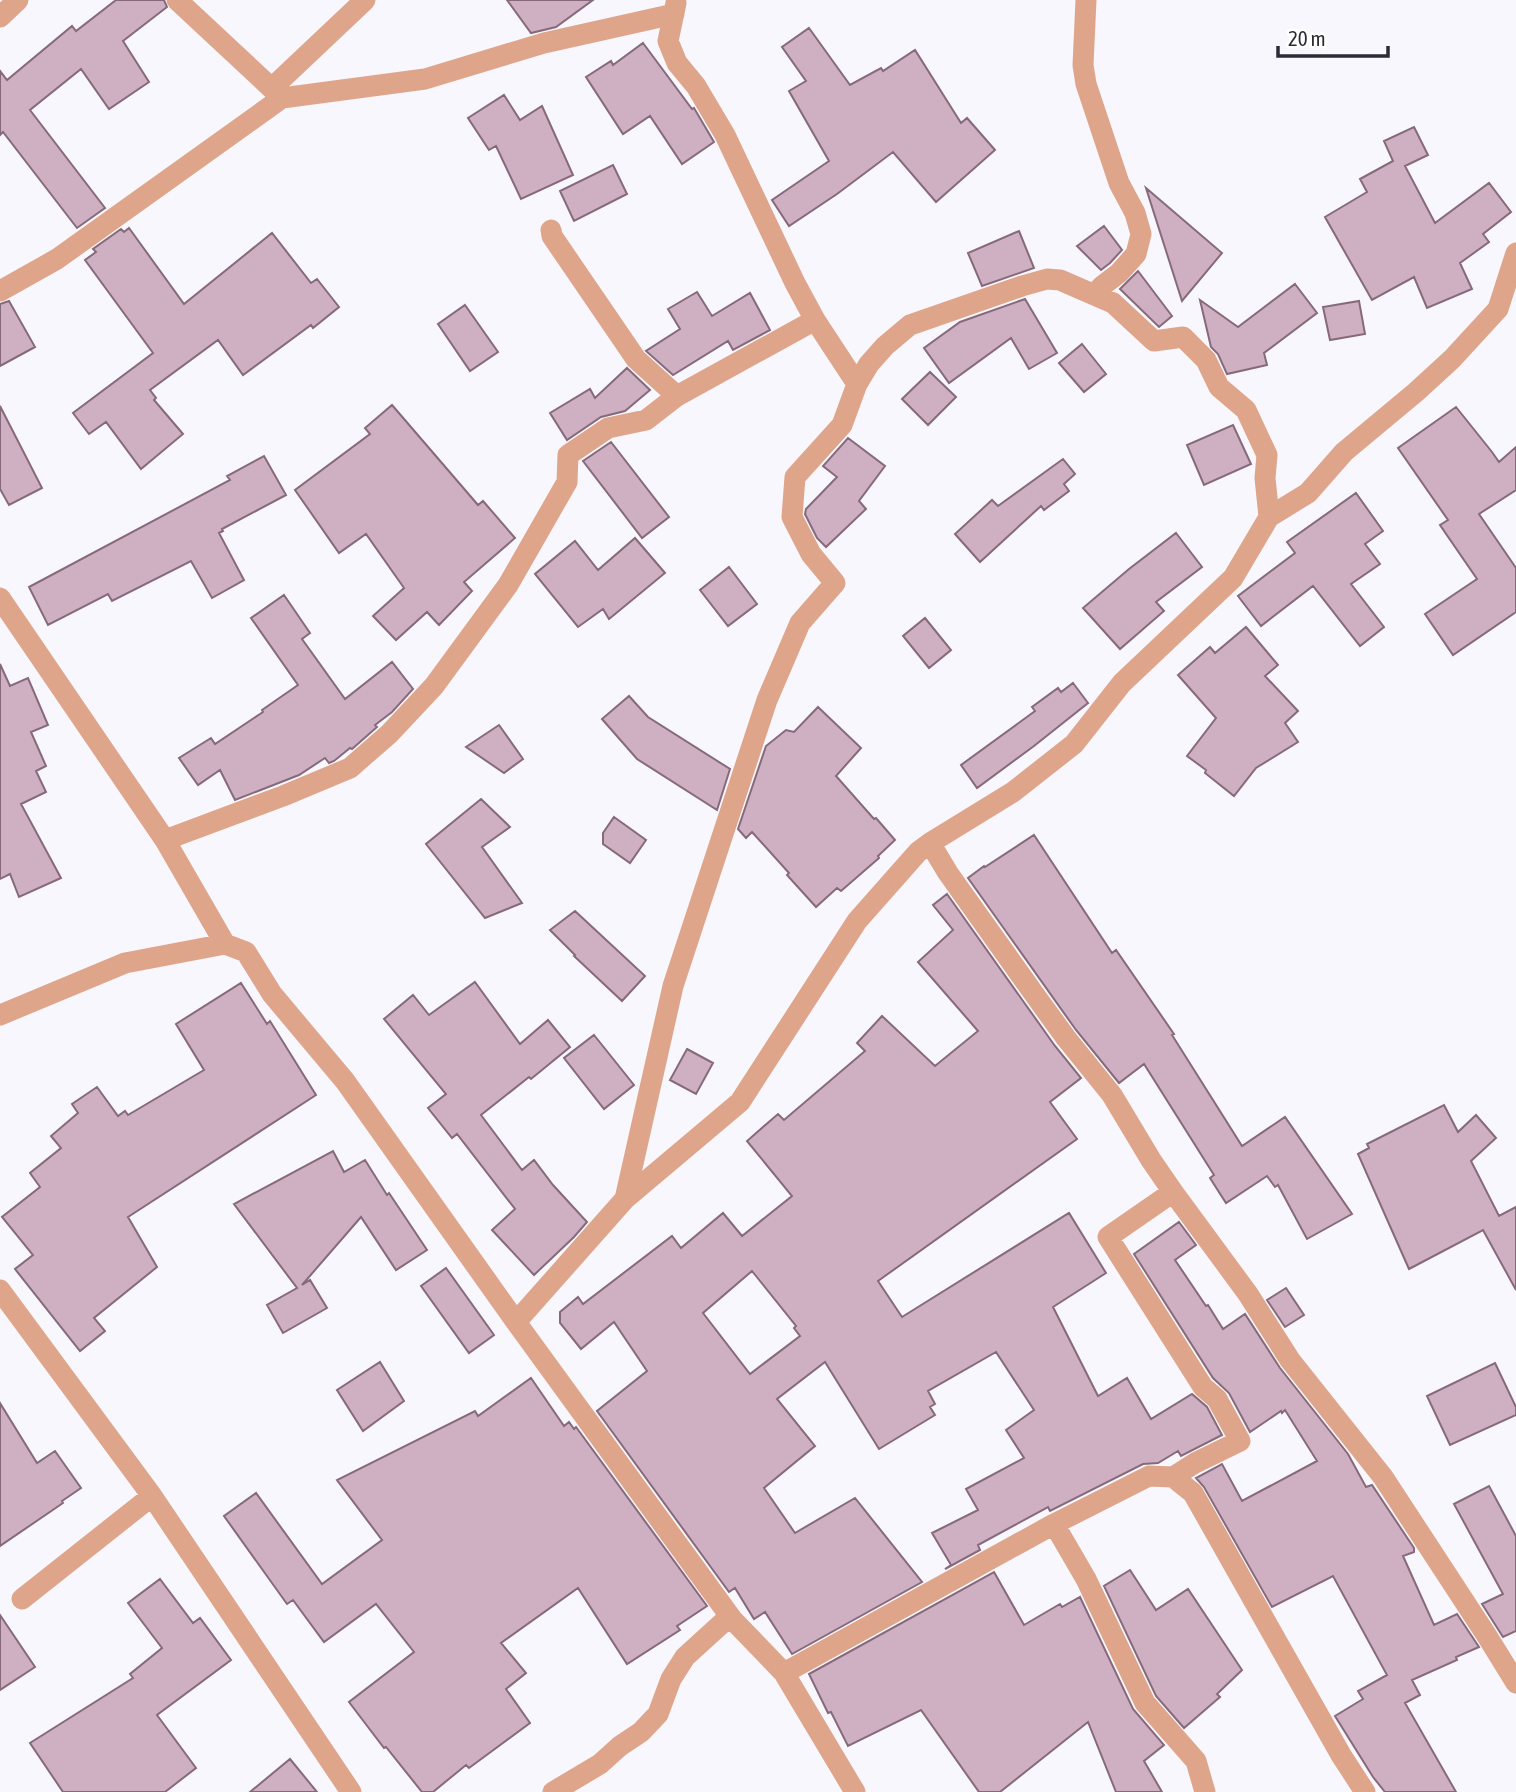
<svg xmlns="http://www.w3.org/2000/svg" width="1516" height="1792" font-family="'Asap Condensed',sans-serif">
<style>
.building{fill:#cfb0c2;stroke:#866a7b;stroke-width:2;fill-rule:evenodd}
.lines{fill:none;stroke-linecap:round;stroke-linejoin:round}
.minor{stroke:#dfa58a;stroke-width:21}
</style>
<rect width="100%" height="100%" fill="#f8f7fd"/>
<path class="building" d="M116 0H164L167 7 123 41 149 82 109 109 81 69 30 110 105 208 77 228 3 132 0 135V71L7 80 72 26 76 31Z
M507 0H593L556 27 531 33Z
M809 28 850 85 881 68 883 71 915 50 961 123 967 118 995 150 936 202 893 152 837 194 789 226 772 200 829 161 789 91 806 81 782 47Z
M643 43 692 109 694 108 714 142 682 164 650 116 623 134 586 77 611 61 613 65Z
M504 95 520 120 542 106 573 175 521 199 496 146 489 150 468 118Z
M1414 127 1428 155 1405 166 1435 223 1489 183 1511 212 1483 234 1489 242 1460 263 1472 289 1427 308 1414 277 1372 300 1325 217 1367 192 1360 179 1393 161 1384 141Z
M613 165 627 194 574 221 560 191Z
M1146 188 1222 253 1182 301Z
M1104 226 1122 250 1110 263 1101 270 1077 246Z
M129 228 184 304 272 233 311 283 317 279 339 307 313 328 311 325 243 375 218 340 150 390 156 398 154 400 183 434 141 469 106 422 89 434 73 413 153 353 85 260 96 252 93 249 121 229 124 232Z
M1019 231 1034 268 982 286 968 253Z
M1138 271 1172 316 1159 327 1120 289Z
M1295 284 1317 313 1264 353 1267 365 1227 374 1218 354 1211 347 1200 300 1238 327Z
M697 292 712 316 750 293 770 330 733 350 728 341 673 375 646 351 680 329 668 309Z
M1025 299 1057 353 1029 369 1011 338 949 383 924 348 960 322Z
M9 301 35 347 0 366V304Z
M1359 301 1365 334 1330 340 1323 307Z
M465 305 498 352 470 371 438 324Z
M1082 344 1106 374 1084 392 1059 363Z
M627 368 650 390 625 411 601 417 567 440 550 413 590 389 595 398Z
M930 372 956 397 928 425 902 399Z
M392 405 478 505 483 501 515 538 464 582 472 591 439 625 427 612 396 640 373 616 404 588 366 534 339 553 295 490 370 434 365 428Z
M0 406 42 488 9 505 0 489Z
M1456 407 1492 452 1499 462 1516 447V490L1479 514 1516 568V612L1453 655 1425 614 1477 579 1440 525 1448 520 1398 448Z
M1233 425 1251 464 1204 485 1187 445Z
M848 438 885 466 859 501 866 509 826 547 817 538 805 514 806 509 837 477 823 466Z
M611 442 669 517 642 538 583 461Z
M264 456 286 495 222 529 223 531 219 533 244 580 212 598 191 561 112 601 108 594 48 625 29 587 230 480 227 476Z
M1063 459 1075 474 1064 484 1069 491 1044 510 1041 506 980 562 955 534 992 500 998 506Z
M1356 493 1383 531 1365 544 1380 564 1351 584 1384 627 1360 646 1313 586 1261 626 1238 596 1295 553 1287 542Z
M1176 533 1202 567 1156 602 1164 611 1120 649 1083 608 1129 569Z
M635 538 665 573 609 619 603 609 578 627 535 574 575 541 598 570Z
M729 567 757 604 728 626 700 590Z
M284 595 310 633 302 639 345 699 392 662 413 689 392 712 375 725 377 727 352 749 350 748 334 761 329 763 325 758 299 775 235 800 220 770 198 785 179 758 211 738 215 744 263 712 262 710 298 685 251 618Z
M925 618 951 650 929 668 903 636Z
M1246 627 1278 665 1265 676 1298 711 1285 723 1298 742 1256 768 1234 796 1205 773 1206 770 1187 756 1216 718 1178 675 1210 647 1215 653Z
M0 664 10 686 28 678 48 725 31 732 46 766 36 771 46 792 21 804 61 878 19 897 10 874 0 879Z
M1073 683 1088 703 1034 746 977 788 961 765 1035 711 1032 707 1058 688 1061 692Z
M629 696 648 717 730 769 717 810 637 759 602 719Z
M818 707 861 748 836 776 874 819 876 818 895 840 878 856 879 858 841 891 837 888 816 907 787 875 789 873 752 832 746 838 738 829 766 746 786 730 794 732Z
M499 725 523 759 504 773 466 747Z
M481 799 510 827 482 847 522 903 485 918 426 844Z
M614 817 646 840 630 863 603 844V833Z
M1034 835 1112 953 1116 950 1174 1034 1172 1035 1242 1146 1285 1117 1352 1214 1307 1239 1278 1185 1275 1187 1267 1176 1226 1203 1210 1178 1214 1175 1144 1064 1119 1083 1076 1030 968 878 984 866 985 867Z
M947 894 1055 1046 1081 1078 1050 1102 1077 1139 878 1281 902 1317 1069 1213 1106 1273 1053 1307 1098 1396 1127 1378 1151 1419 1192 1394 1207 1407 1222 1435 1181 1456 1178 1451 1158 1463 1143 1464 1050 1511 1048 1507 978 1545 980 1550 945 1569 951 1565 932 1533 978 1510 966 1489 1024 1458 1006 1430 1034 1410 996 1352 928 1391 935 1404 930 1407 935 1415 879 1449 825 1362 777 1399 815 1446 764 1488 795 1533 855 1498 922 1582 792 1654 765 1612 754 1619 735 1588 729 1592 597 1411 647 1371 614 1322 581 1349 560 1323V1312L578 1297 583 1304 672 1236 681 1248 723 1213 742 1236 792 1196 747 1141 778 1114 784 1120 865 1051 857 1043 882 1016 935 1066 978 1031 918 962 953 930 933 905ZM752 1271 796 1326 794 1328 800 1336 750 1374 703 1313Z
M575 911 645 976 622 1001 574 956 575 955 550 930Z
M475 982 520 1044 548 1020 570 1047 531 1079 529 1077 481 1115 522 1170 534 1160 553 1185 587 1222 574 1237 534 1275 492 1230 515 1209 457 1134 452 1138 428 1108 446 1094 384 1019 413 995 429 1015Z
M241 983 267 1024 270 1021 316 1095 128 1217 157 1267 94 1318 105 1331 80 1351 15 1269 33 1255 2 1217 40 1187 30 1173 61 1148 51 1136 78 1113 72 1104 97 1087 118 1116 125 1111 128 1115 204 1070 176 1024Z
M594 1035 634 1085 604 1109 564 1058Z
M687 1049 713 1063 696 1094 670 1080Z
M1444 1105 1458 1132 1476 1115 1496 1138 1471 1161 1499 1216 1516 1207V1290L1483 1230 1409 1269 1358 1154 1369 1148 1367 1144Z
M333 1151 344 1172 365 1160 387 1195 389 1193 427 1250 396 1270 361 1217 302 1285 310 1280 327 1308 283 1333 267 1305 297 1288 234 1204Z
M1179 1222 1196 1245 1175 1260 1206 1306 1208 1305 1223 1329 1245 1314 1280 1368 1348 1454 1366 1487 1372 1485 1414 1548V1552L1403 1556 1434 1625 1457 1614 1479 1647 1456 1657 1457 1660 1412 1680 1420 1695 1405 1703 1456 1792H1385L1373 1777 1335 1716 1363 1699 1358 1691 1387 1675 1333 1576 1272 1607 1204 1487 1196 1478 1222 1464 1242 1501 1317 1461 1285 1410 1282 1413 1281 1411 1250 1432 1229 1393 1213 1378 1134 1254Z
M446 1268 494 1335 469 1353 421 1286Z
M1286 1288 1304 1315 1285 1327 1267 1300Z
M380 1362 404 1401 363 1431 337 1390Z
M1495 1363 1516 1407V1415L1450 1445 1427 1396Z
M531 1378 564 1426 569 1422 574 1429 576 1427 707 1606 677 1626 680 1630 627 1664 578 1588 501 1643 526 1673 506 1689 530 1723 469 1768 466 1765 433 1792H422L386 1747 384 1748 349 1702 414 1652 376 1604 324 1642 293 1600 287 1604 224 1516 256 1493 322 1584 382 1540 337 1480 475 1411 478 1416Z
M0 1403 37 1463 55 1451 81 1488 62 1501 63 1503 0 1546Z
M1489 1486 1516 1536V1631L1503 1637 1482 1604 1503 1594 1454 1504Z
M1130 1570 1156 1610 1188 1589 1242 1670 1217 1694 1220 1697 1184 1728 1156 1696 1104 1586Z
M994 1572 1024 1625 1060 1604 1062 1607 1080 1597 1133 1709 1164 1745 1144 1761 1162 1792H1116L1088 1722 1000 1792H979L921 1710 848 1746 831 1712 828 1713 809 1674Z
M160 1579 193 1623 200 1618 231 1660 157 1715 196 1768 165 1792H63L30 1743 133 1678 130 1674 162 1648 128 1603Z
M0 1615 35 1667 0 1690Z
M290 1759 317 1792H250Z"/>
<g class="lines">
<path class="minor" d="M177 0 282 98 425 79 544 43 674 14
M1086 0 1083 65 1086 84 1119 183 1135 213 1141 234 1136 254 1119 273 1102 286 1094 295
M676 3 668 41 677 63 696 86 725 135 795 283 815 320 857 384
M0 17 18 0
M272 88 365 0
M551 230 552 236 636 359 677 396
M0 291 57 259 282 98
M0 598 165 840 225 944
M165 840 283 796 350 768 389 734 434 686 508 585 567 482 568 455 608 428 646 420 677 396 815 320
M930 843 948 873 1037 998 1066 1038 1112 1095 1151 1160 1173 1192 1108 1237 1203 1387 1217 1399 1240 1441 1195 1463 1173 1477
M0 1015 125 963 225 944 246 952 272 994 345 1081 516 1322 732 1619 784 1673 855 1792
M1173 1192 1248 1294 1290 1360 1383 1477 1487 1636 1516 1683
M625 1199 673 986 767 700 800 623 835 583 811 554 792 517 795 477 842 425 857 384 869 364 885 346 910 325 1022 286 1047 279 1060 280 1113 303 1154 341 1183 337 1206 360 1219 387 1246 410 1267 455 1265 478 1269 517
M0 1290 152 1496 351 1792
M516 1322 625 1199 740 1102 857 921 918 852 930 843 1013 792 1074 744 1122 683 1233 578 1269 517 1308 493 1344 452 1416 392 1452 359 1498 309 1516 253
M1054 1524 1086 1579 1145 1703 1196 1761 1205 1792
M22 1599 152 1496
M784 1673 1054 1524 1149 1476 1173 1477 1193 1493 1341 1755 1365 1792
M553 1792 600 1764 620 1746 641 1732 658 1714 671 1679 685 1657 730 1616"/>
</g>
<path d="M1278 46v10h110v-10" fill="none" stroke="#2e2a36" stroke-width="3.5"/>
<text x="1288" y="46" font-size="21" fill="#2e2a36" stroke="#ffffff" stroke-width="5" paint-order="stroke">20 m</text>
</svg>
